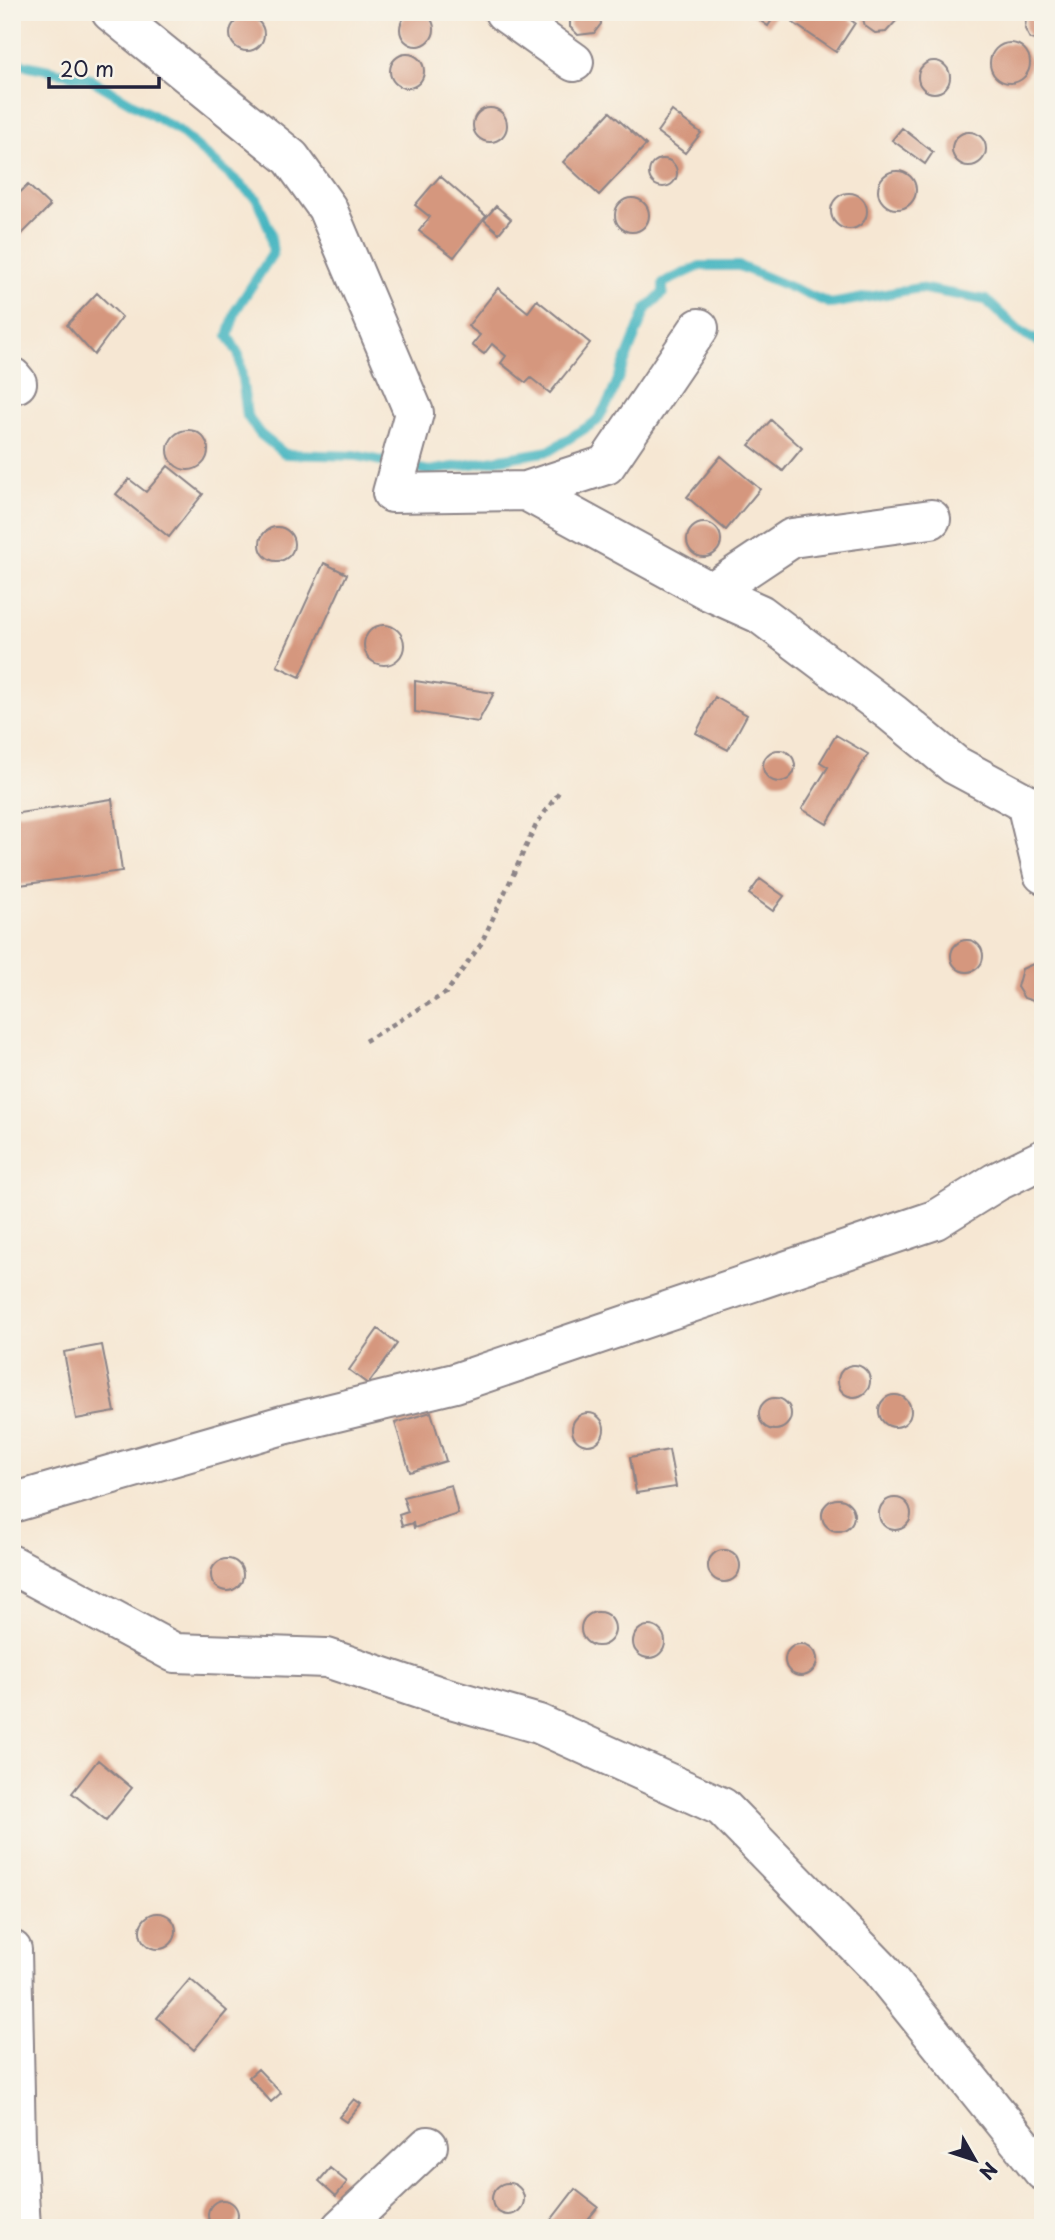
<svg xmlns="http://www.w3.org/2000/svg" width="1055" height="2240" font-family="'Playpen Sans',sans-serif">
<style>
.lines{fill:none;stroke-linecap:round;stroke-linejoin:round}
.stream{stroke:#47b6c1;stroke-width:10}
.building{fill:#d5977e}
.minor-casing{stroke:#8c8487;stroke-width:42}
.path{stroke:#8c8487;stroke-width:4.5;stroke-dasharray:5 5;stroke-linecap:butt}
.minor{stroke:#fff;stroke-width:38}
</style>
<rect width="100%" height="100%" fill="#f7f3e8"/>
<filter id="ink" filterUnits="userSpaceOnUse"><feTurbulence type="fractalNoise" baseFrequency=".0143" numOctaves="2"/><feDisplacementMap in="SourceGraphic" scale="14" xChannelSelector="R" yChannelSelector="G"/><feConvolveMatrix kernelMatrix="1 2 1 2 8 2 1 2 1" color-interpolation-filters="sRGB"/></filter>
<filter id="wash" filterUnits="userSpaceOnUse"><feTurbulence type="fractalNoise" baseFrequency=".00686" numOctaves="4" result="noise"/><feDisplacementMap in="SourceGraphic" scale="28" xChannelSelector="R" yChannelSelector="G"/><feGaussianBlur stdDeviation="1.57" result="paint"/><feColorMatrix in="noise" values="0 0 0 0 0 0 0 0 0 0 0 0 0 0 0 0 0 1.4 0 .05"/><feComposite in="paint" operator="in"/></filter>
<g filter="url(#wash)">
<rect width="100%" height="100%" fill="#f6e7d3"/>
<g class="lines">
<path class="stream" d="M12 62 90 79 178 130 257 199 270 231 273 253 236 310 228 336 239 355 247 416 260 434 285 454 358 456 429 471 549 451 597 421 610 399 646 309 663 293V283L700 266H739L831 304 919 288 986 300 1019 331 1043 344"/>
</g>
<g id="blocks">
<path class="building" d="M570 12H600L601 24 594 33 578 35 570 27Z
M748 12H777L768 26Z
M799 12H839L855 23 836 52 792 22Z
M861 12H898L897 20 886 32 875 33 865 26Z
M1032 12H1043V42L1030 39 1025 29 1026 18Z
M400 29a17 17 0 1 1 34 0a17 17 0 1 1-34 0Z
M230 34a17 17 0 1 1 34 0a17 17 0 1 1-34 0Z
M990 63a20 20 0 1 1 40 0a20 20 0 1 1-40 0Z
M390 71a17 17 0 1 1 34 0a17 17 0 1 1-34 0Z
M918 77a16 16 0 1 1 32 0a16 16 0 1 1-32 0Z
M473 125a17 17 0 1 1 34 0a17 17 0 1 1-34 0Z
M672 111 701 133 685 153 657 132Z
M610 112 646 145 599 195 563 162Z
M902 128 933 152 925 164 892 140Z
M952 149a17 17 0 1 1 34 0a17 17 0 1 1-34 0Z
M649 173a14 14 0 1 1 28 0a14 14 0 1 1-28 0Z
M878 190a19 19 0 1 1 38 0a19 19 0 1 1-38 0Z
M440 176 486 216 454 257 419 231 430 217 415 205Z
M28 185 50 206 19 237 12 231V200Z
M831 211a18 18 0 1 1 36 0a18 18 0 1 1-36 0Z
M615 215a17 17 0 1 1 34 0a17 17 0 1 1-34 0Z
M496 206 511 219 499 233 484 220Z
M498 288 528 312 537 300 590 343 550 393 531 378 526 383 501 363 506 356 492 344 484 354 472 345 480 335 468 326Z
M97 293 122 317 94 355 67 325Z
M771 420 802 448 783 471 749 445Z
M168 450a20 20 0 1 1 40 0a20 20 0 1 1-40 0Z
M721 456 760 489 726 530 687 497Z
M168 466 203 494 169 537 116 494 129 479 146 492Z
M687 540a17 17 0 1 1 34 0a17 17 0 1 1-34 0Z
M260 544a17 17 0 1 1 34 0a17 17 0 1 1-34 0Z
M324 563 347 574 300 677 277 666Z
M364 645a20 20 0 1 1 40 0a20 20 0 1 1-40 0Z
M415 681 494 693 478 722 415 712Z
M715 697 747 715 728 750 696 733Z
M836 735 868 754 827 824 802 809 828 767 820 762Z
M763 766a16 16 0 1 1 32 0a16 16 0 1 1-32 0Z
M112 799 122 871 12 886V814Z
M760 879 784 896 773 911 749 894Z
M951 956a16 16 0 1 1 32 0a16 16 0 1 1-32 0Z
M1033 964 1043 966V1000L1036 1002 1024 998 1017 987 1022 969Z
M378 1329 397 1344 368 1384 349 1370Z
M102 1345 115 1412 76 1419 64 1352Z
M838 1381a16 16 0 1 1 32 0a16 16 0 1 1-32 0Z
M879 1411a16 16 0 1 1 32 0a16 16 0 1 1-32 0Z
M759 1414a16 16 0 1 1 32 0a16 16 0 1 1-32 0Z
M431 1412 446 1461 410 1472 395 1423Z
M572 1429a16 16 0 1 1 32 0a16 16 0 1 1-32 0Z
M669 1450 676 1487 636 1493 630 1457Z
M451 1485 458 1514 414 1528 413 1523 402 1526 399 1515 408 1512 403 1497Z
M879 1514a16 16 0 1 1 32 0a16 16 0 1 1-32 0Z
M822 1515a16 16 0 1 1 32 0a16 16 0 1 1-32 0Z
M708 1566a16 16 0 1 1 32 0a16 16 0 1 1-32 0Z
M211 1575a16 16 0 1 1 32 0a16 16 0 1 1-32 0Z
M581 1629a17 17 0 1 1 34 0a17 17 0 1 1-34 0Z
M633 1642a16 16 0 1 1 32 0a16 16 0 1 1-32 0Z
M785 1660a16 16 0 1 1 32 0a16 16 0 1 1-32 0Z
M98 1760 132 1788 106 1820 72 1793Z
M140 1931a18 18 0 1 1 36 0a18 18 0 1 1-36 0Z
M190 1979 227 2011 194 2050 157 2018Z
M258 2069 281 2093 271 2102 249 2077Z
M354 2099 361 2104 346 2122 339 2117Z
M330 2168 347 2182 336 2196 319 2181Z
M492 2199a16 16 0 1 1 32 0a16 16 0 1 1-32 0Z
M575 2189 598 2207 581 2228H545Z
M208 2215a15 15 0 1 1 30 0a15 15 0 1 1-30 0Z"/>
</g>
</g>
<g filter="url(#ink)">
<use href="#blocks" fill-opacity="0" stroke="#8c8487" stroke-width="2"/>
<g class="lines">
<defs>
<path id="minor" d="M111 12 291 158 327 208 414 413 392 493 526 491 711 592 760 614 892 713 955 765 1026 803 1043 874
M504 12 574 62
M12 377 17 383
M526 491 606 465 699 328
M711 592 792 538 931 519
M12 1503 283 1425 455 1383 935 1220 996 1182 1043 1159
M12 1565 175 1653 327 1658 437 1695 539 1724 722 1807 881 1970 1043 2171
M12 1950 16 2143 21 2228
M341 2228 428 2146"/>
</defs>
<use href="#minor" class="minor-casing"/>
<path class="path" d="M365 1041 446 993 481 944 536 825 559 792"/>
<use href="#minor" class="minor"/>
</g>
</g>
<rect width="1055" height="2240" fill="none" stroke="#f7f3e8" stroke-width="42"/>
<g transform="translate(975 2160) rotate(129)" stroke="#f7f3e8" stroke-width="5" paint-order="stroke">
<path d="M0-5L12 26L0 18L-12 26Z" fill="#22223b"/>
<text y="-10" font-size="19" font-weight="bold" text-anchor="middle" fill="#22223b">N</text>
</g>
<path d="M49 77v10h110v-10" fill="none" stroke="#22223b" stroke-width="3.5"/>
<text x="60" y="77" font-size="21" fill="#22223b" stroke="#f7f3e8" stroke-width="5" paint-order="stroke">20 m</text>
</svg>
